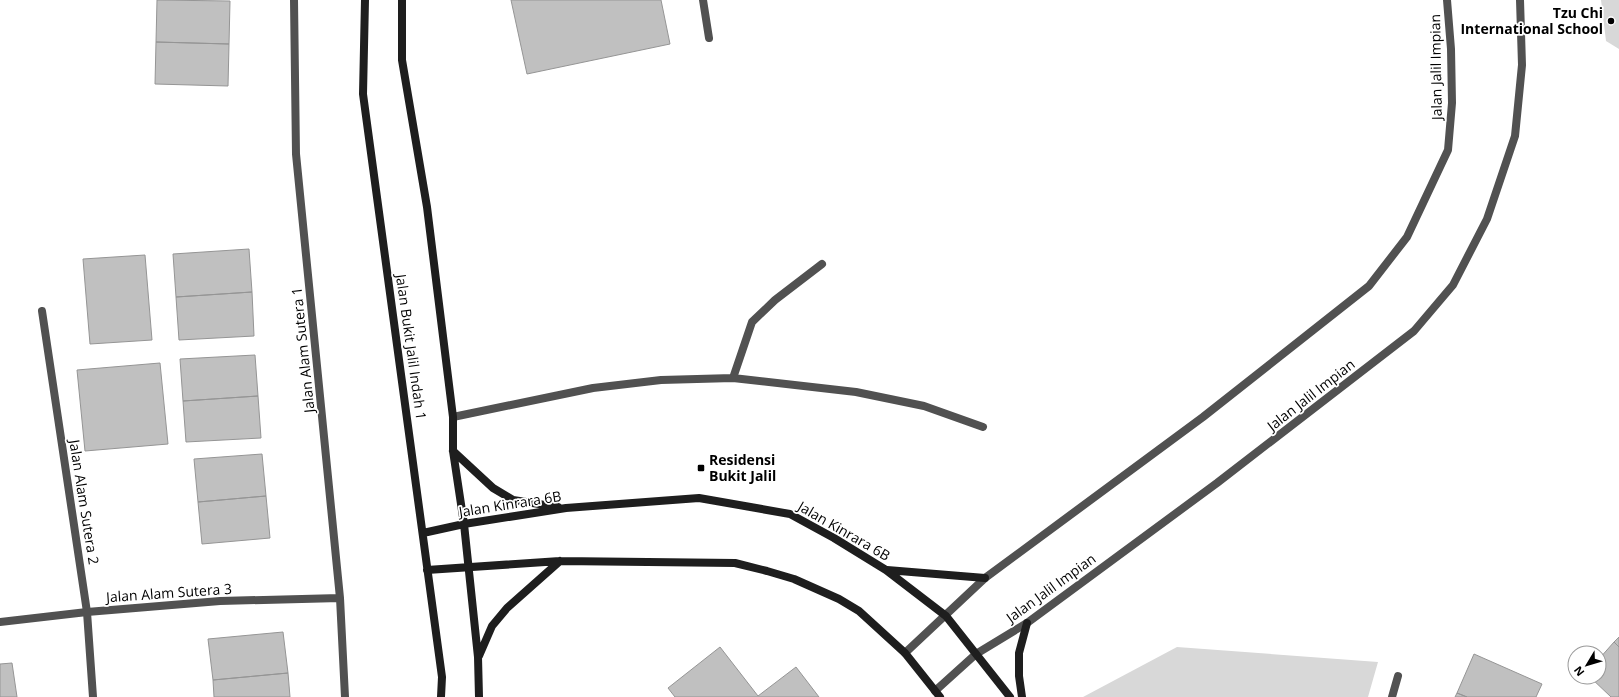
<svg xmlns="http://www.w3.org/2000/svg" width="1619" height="697" font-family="'Open Sans',sans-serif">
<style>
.green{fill:#d8d8d8}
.building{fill:#c0c0c0;stroke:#959595}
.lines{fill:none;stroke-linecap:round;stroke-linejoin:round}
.lane{stroke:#515151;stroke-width:8}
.street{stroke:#515151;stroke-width:8}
.secondary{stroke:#1e1e1e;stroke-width:8}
.poi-dot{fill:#000;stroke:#fff;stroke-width:1.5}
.labels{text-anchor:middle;stroke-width:3.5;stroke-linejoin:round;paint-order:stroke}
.poi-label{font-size:14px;font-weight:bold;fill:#000;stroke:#fff;text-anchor:end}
.street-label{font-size:14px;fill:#000;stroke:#fff}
</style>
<rect width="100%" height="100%" fill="#fff"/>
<path class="green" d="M1601 0H1619V49L1606 41Z
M1177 647 1378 662 1368 697H1083Z"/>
<path class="building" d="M157 0 230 1 229 44 156 42Z
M511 0H661L670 44 527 74Z
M156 42 229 44 228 86 155 84Z
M249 249 252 292 176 297 173 254Z
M145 255 152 340 90 344 83 259Z
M252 292 254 336 179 340 176 297Z
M255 355 258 396 183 401 180 359Z
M160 363 168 444 85 451 77 370Z
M258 396 261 438 186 442 183 401Z
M262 454 266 496 198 502 194 459Z
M266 496 270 538 202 544 198 502Z
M283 632 288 673 213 680 208 639Z
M1619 637V647L1614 642Z
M1614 642 1619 647V697H1611L1590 677H1599V659Z
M720 647 758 696 796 667 819 697H675L668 688Z
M1474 654 1542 684 1536 697H1467L1457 693Z
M12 663 17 697H0V664Z
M288 673 290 697H214L213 680Z
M1457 693 1467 697H1455Z"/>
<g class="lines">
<path class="lane" d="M703 0 709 38
M733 378 752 322 775 300 822 264
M453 417 593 388 661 380 733 378 856 392 924 406 983 427"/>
<path class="street" d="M294 0 296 154 340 598 345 697
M42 311 87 612 93 697
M0 622 87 612 220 601 340 598
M905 653 985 578 1203 417 1369 286 1407 237 1448 150 1452 103 1451 49 1447 0
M935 691 976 654 1027 623 1217 483 1414 331 1453 285 1487 219 1515 136 1522 65 1520 0
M1392 697 1398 676"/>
<path class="secondary" d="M365 0 363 94 442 677 441 697
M402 0V60L427 207 453 417V451L464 524 478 657 479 697
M453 451 493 488 513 500 558 507
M423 533 464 524 566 508 699 498 790 514 834 538 886 570 946 616 1010 697
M427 570 560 561 735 563 767 571 794 579 839 599 859 611 905 653 940 697
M887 570 985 578
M479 656 492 626 507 608 560 561
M1022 697 1019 676V653L1027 623"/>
</g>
<g class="poi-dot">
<circle cx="1611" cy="21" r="4"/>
<rect x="697" y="464" width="8" height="8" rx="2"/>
</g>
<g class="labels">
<g class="poi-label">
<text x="1603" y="18">Tzu Chi<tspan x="1603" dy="16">International School</tspan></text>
<text x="709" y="465" text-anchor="start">Residensi<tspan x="709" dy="16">Bukit Jalil</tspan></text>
</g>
<g class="street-label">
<text transform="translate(1436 67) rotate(-91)" y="5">Jalan Jalil Impian</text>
<text transform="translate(411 347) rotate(82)" y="5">Jalan Bukit Jalil Indah 1</text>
<text transform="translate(303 350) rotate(-96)" y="5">Jalan Alam Sutera 1</text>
<text transform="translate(1311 395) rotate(-38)" y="5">Jalan Jalil Impian</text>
<text transform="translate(84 502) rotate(81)" y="5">Jalan Alam Sutera 2</text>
<text transform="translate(510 504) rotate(-9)" y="5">Jalan Kinrara 6B</text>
<text transform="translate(844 531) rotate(30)" y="5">Jalan Kinrara 6B</text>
<text transform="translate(1051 588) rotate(-36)" y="5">Jalan Jalil Impian</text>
<text transform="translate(169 593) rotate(-4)" y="5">Jalan Alam Sutera 3</text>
</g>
</g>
<g transform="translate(1587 665) rotate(232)"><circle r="19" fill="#ffffff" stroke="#999999"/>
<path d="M0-3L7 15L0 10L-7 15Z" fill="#000000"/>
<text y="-6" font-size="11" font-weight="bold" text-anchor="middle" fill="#000000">N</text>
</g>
</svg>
